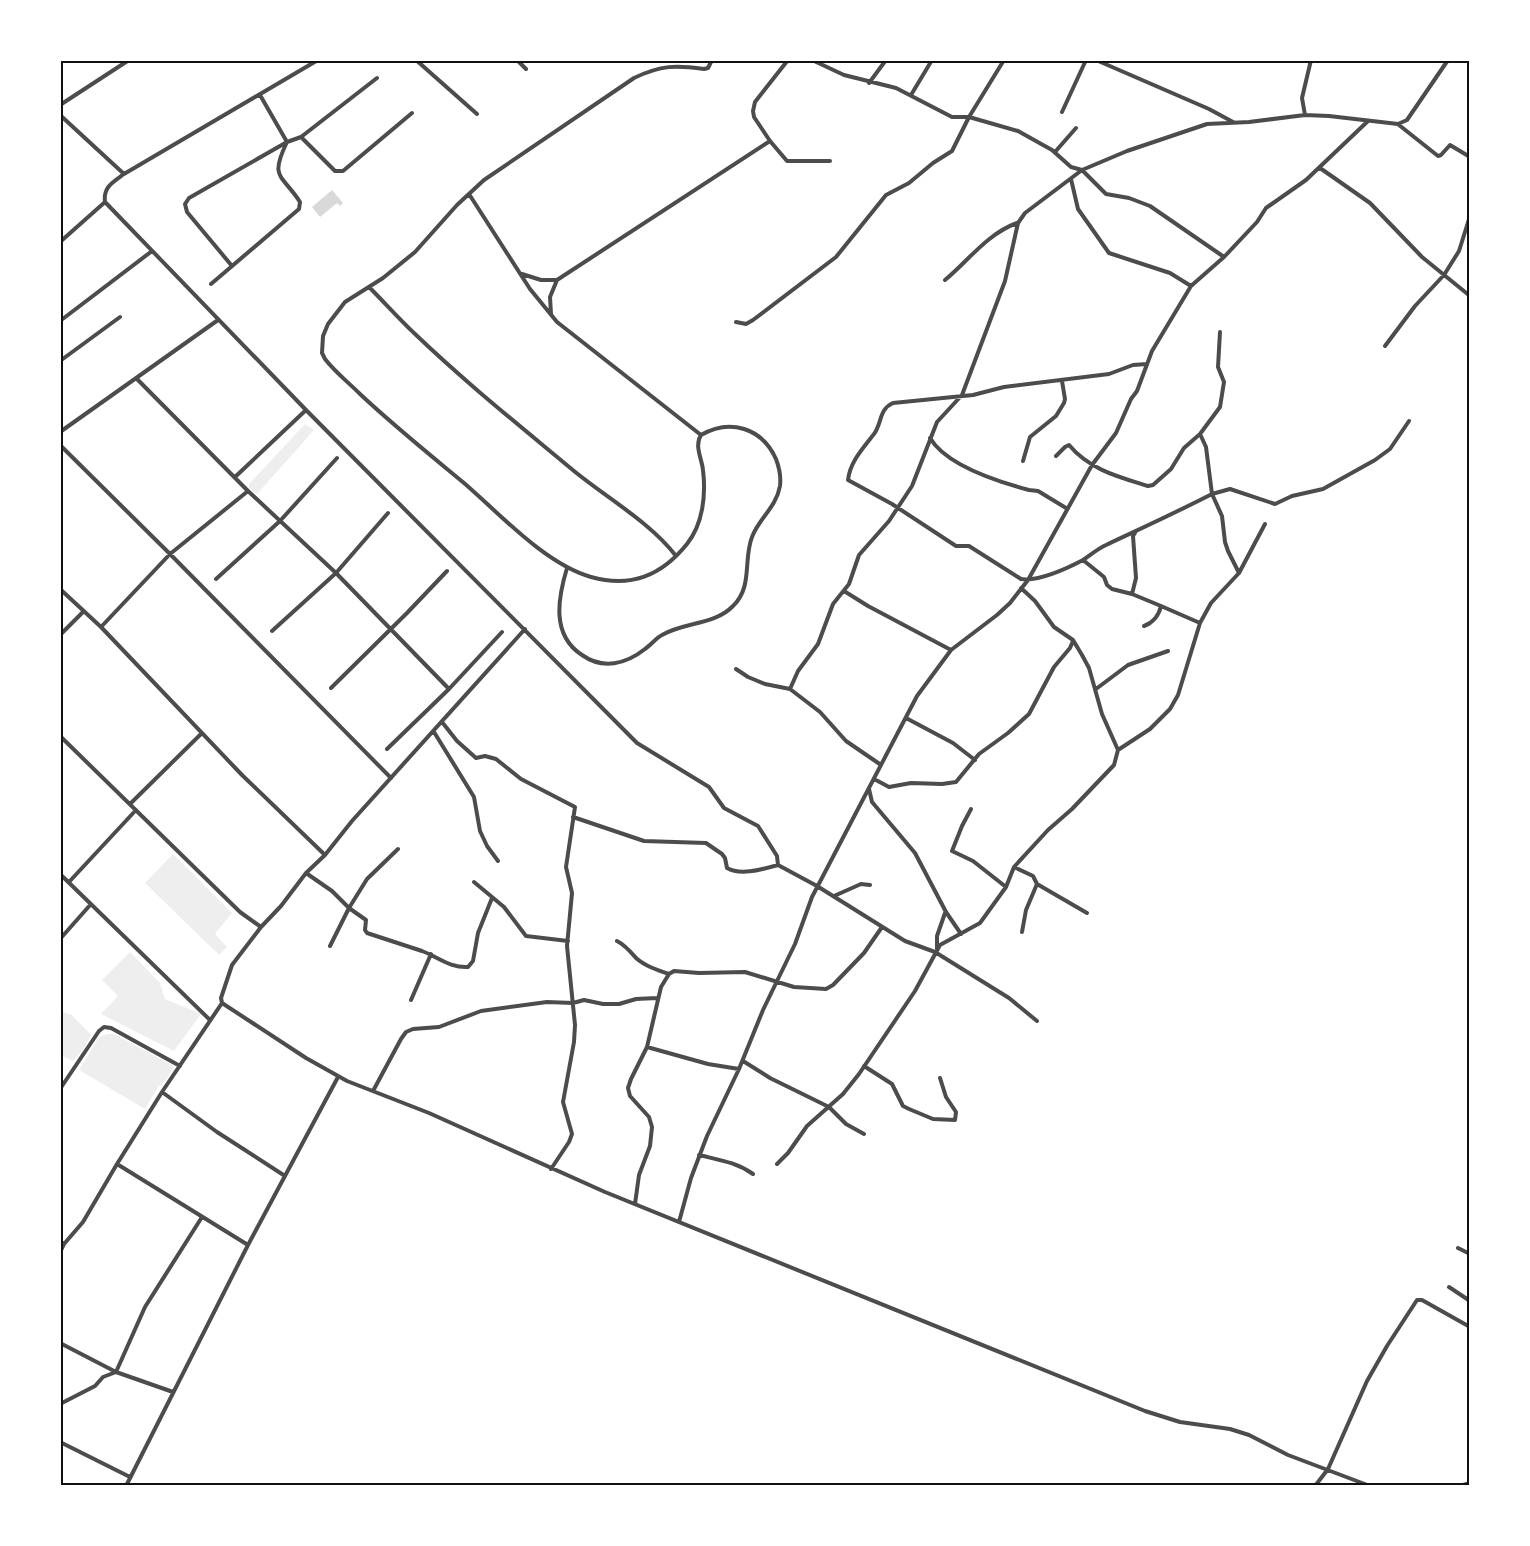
<svg xmlns="http://www.w3.org/2000/svg" width="1530" height="1546" font-family="'Varela Round',sans-serif">
<style>
.green{fill:#eee}
.water{fill:#d9d9d9}
.lines{fill:none;stroke-linecap:round;stroke-linejoin:round}
.minor{stroke:#4c4c4c;stroke-width:4}
.neatline{fill:none;stroke:#111;stroke-width:2}
</style>
<rect width="100%" height="100%" fill="#fff"/>
<path class="green" d="M305 424 314 430 257 494 249 488V484Z
M173 854 232 913 215 934 227 947 219 955 145 883Z
M130 952 160 983 165 999 201 1014 174 1051 101 1014 118 996 102 980Z
M60 1011 72 1015 91 1035 83 1050 73 1061 60 1055Z
M108 1034H114L174 1066 167 1079 158 1087 145 1109 79 1070 99 1037Z"/>
<path class="water" d="M332 190 343 203 340 206 337 203 320 217 312 207Z"/>
<g class="lines">
<path class="minor" d="M318 60 124 174C113 182 103 187 105 202L306 410 637 743 709 787 724 808 758 826 777 856 778 865 817 886 905 941 935 952 1009 998 1037 1021
M416 60 477 114
M517 60 526 69
M788 60 755 102 753 111 754 117 770 141 787 161H830
M812 60 844 75 896 88 952 117H969L1018 131 1052 150 1071 167 1082 170 1106 194 1129 198 1150 206 1224 257
M1096 60 1209 109 1233 122
M869 83 886 60
M260 95 287 142
M911 95 932 60
M60 105 129 60
M1062 112 1086 60
M60 115 124 174
M1305 115 1302 98 1311 60
M1399 125 1438 156 1441 155 1450 145 1470 157
M301 137 377 78
M1055 152 1076 128
M1320 168 1370 203 1422 257 1470 296
M1071 179 1078 209 1109 253 1170 273 1191 286
M469 194 530 289 557 322 701 435
M60 242 105 202
M232 266 187 212 185 204 189 198 287 142 301 137 335 171H343L412 113
M522 274 541 280H557L770 141
M945 280C969 260 987 234 1017 223
M211 284 299 209 300 202C282 174 269 179 287 142
M369 287C384 302 399 319 414 333 465 382 520 426 574 471 607 498 651 523 676 556
M551 314 550 297 557 280
M60 321 152 251
M736 322 746 324 753 320 836 257 886 195 909 183 933 163 952 151 969 117 1004 60
M1385 346 1415 306 1444 275 1459 251 1470 216
M60 361 120 317
M1147 364 1133 365 1109 374 1004 387 973 395 893 403C879 409 882 423 874 434 863 448 850 462 848 480L892 504 956 546H969L1021 579C1038 582 1068 568 1083 560 1091 555 1097 549 1106 545 1142 528 1177 512 1212 494L1222 516 1225 542 1228 551 1239 573
M137 379 248 491
M60 432 218 320
M1200 434 1206 447 1212 494 1230 489 1275 504 1292 496 1323 489 1375 460 1390 449 1409 421
M930 438C946 465 999 482 1029 490L1038 491 1066 508
M60 445 170 554 391 778
M1056 456 1065 447 1069 445C1090 470 1119 477 1148 486L1153 485 1171 469 1184 448 1200 434 1220 407 1224 382 1218 367 1220 332
M1023 461 1030 437 1056 416 1064 403 1065 399 1062 381
M235 477 306 410
M1083 560 1104 577 1107 585 1112 589 1132 594 1161 606
M567 568C558 598 551 635 582 655 603 670 626 664 645 649 651 645 656 638 662 635 684 622 715 625 733 606 753 587 743 560 752 537 759 518 776 508 780 486 781 478 779 467 776 459 762 428 730 418 701 435 694 446 702 459 703 470 706 495 703 524 687 544 661 576 631 588 591 577 545 564 500 514 464 483 429 454 393 425 360 394 348 382 335 372 325 359L322 353 323 336 328 324 345 302 383 278 415 252 457 205 484 180 634 78C661 65 676 65 704 69L708 68 712 60
M216 579 280 521 337 458
M60 589 101 627 242 775 325 855
M844 591 868 606 951 650
M1132 594 1136 578 1133 536 1135 533
M1144 626C1153 623 1159 615 1161 606L1200 623
M101 627 170 554 248 491 336 573 388 513
M525 629 352 821 325 855 306 873 281 906 261 927 232 965 221 998 222 1003 306 1058 347 1081 429 1113 605 1192 1145 1411 1180 1422 1230 1429 1249 1435 1288 1455 1370 1486
M272 631 336 573 449 689
M60 635 83 612
M736 669 748 677 765 684 790 689 820 712 846 741 881 765
M331 688 407 613 447 571
M790 689 798 671 818 644 833 604 849 584 859 555 889 521 912 486 937 422 962 395 1005 281 1018 223 1025 213 1082 170 1127 151 1207 124 1249 122 1305 115 1329 116 1398 124 1407 120 1448 60
M1096 689 1128 665 1168 651
M906 718 953 743 975 760
M442 722 457 741 476 758 485 756 496 759 521 779 575 807 566 867 572 893 567 946 575 1025 574 1042 563 1102 572 1134 569 1142 551 1169
M434 732 474 797 480 831 487 846 498 861
M60 736 240 912 261 927
M387 749 449 689 502 632
M1118 750 1150 729 1170 709 1178 695 1200 623 1211 603 1239 573 1265 524
M874 779 889 787 911 783 942 784 956 782 979 754 1008 733 1029 714 1054 667 1070 648 1073 641
M869 789 872 802 915 853 946 912 961 934
M130 804 202 733
M971 809 962 826 952 851 973 861 1006 887
M573 817 644 841 706 843 722 854 725 858 727 868C741 876 763 869 778 865
M1014 867 1033 876 1037 884 1087 913
M306 873 332 891 349 908 366 920 365 930 367 933C385 939 404 945 422 951 438 957 450 968 468 967L473 961 478 933 492 898
M60 874 210 1020
M69 882 136 810
M474 882 504 907 526 936 568 941
M834 896 861 884 870 885
M1022 932 1026 910 1037 884
M60 939 91 904
M617 941C625 945 630 951 636 958 645 966 657 970 669 974
M330 946 349 908 367 879 398 849
M937 949V936L945 913
M411 1000 431 954
M647 1047 708 1064 739 1069
M743 1061 770 1078 829 1107 846 1124 864 1134
M864 1066 892 1084 903 1106 909 1109 933 1119 955 1120 956 1112 946 1097 940 1078
M60 1089 99 1031 104 1027 111 1028 180 1066
M373 1091 401 1039 406 1032 413 1029 439 1027 481 1011 547 1002 573 1003 584 1000 603 1004H619L636 999 657 998
M162 1092 217 1132 285 1176
M699 1155C719 1160 736 1162 753 1174
M117 1164 162 1092 222 1003
M777 1164 788 1153 807 1126 843 1094 859 1074 915 991 940 945 980 923 1006 887 1014 867 1048 830 1072 809 1114 765 1118 750 1102 714 1089 668 1082 655 1073 640 1054 627 1035 601 1021 588
M635 1204 639 1175 650 1146 652 1127 649 1117 630 1096 628 1088 631 1079 647 1047 661 987 669 974 674 971 699 973 745 972 794 987 826 989 833 985 864 953 882 927
M679 1222 691 1178 707 1136 739 1069 763 1010 795 944 812 897 917 696 951 650 997 615 1010 603 1028 580 1092 465 1116 433 1131 399 1137 391 1152 351 1191 286 1224 257 1257 222 1266 208 1306 180 1368 121
M60 1242 64 1244 60 1252
M64 1244 83 1222 117 1164 248 1245
M1458 1248 1470 1254
M1449 1287 1470 1301
M60 1343 116 1372 173 1392
M60 1404 95 1386 103 1377 116 1372 145 1307 202 1217
M60 1442 130 1477
M126 1486 248 1245 338 1077
M1315 1486 1328 1469 1367 1381 1387 1346 1417 1300H1422L1470 1327
M1460 1486 1470 1483"/>
</g>
<rect width="1530" height="1546" fill="none" stroke="#ffffff" stroke-width="123"/>
<rect x="62" y="62" width="1406" height="1422" class="neatline"/>
</svg>
